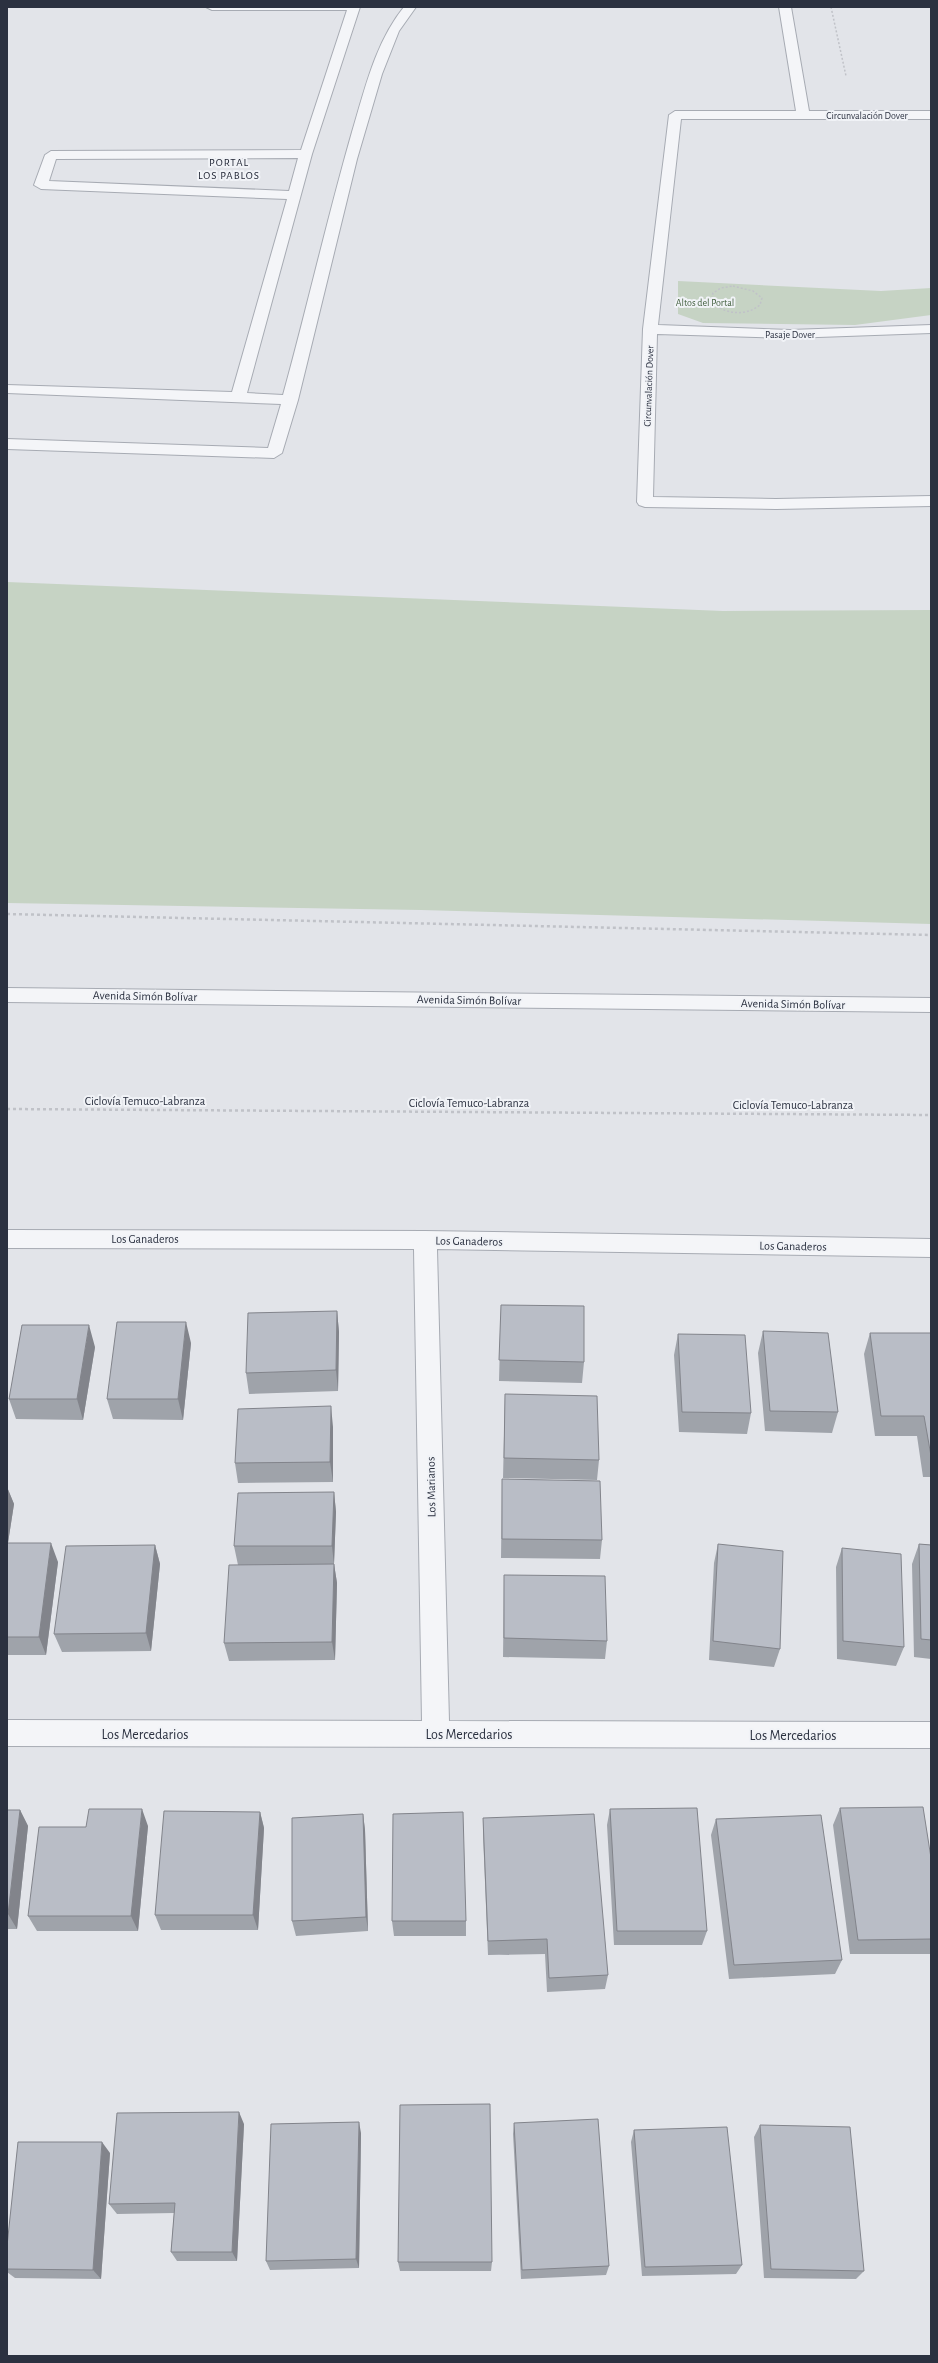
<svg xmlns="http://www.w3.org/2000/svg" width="938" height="2363" font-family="'Alegreya Sans',sans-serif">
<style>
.green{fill:#c6d3c4}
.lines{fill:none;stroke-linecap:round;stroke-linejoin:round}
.minor-casing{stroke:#a7abb3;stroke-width:2}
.path-far1{stroke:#c0c2c8;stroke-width:1.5;stroke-dasharray:2 2;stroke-linecap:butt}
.path{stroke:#c0c2c8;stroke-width:2.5;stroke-dasharray:3 3;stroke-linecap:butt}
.minor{fill:#f4f5f8;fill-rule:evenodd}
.wall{fill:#9fa3aa}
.shaded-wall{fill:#82848b}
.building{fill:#b9bdc6;stroke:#82848b}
.labels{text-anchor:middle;stroke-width:4;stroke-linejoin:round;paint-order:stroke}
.far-street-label{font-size:10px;fill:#2b3140;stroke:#f1f3f7}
.far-park-label{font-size:10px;fill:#3d5b39;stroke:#f1f3f7}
.far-neighbourhood-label{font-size:11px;letter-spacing:1px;fill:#1d2231;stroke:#f1f3f7}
.street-label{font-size:12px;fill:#2b3140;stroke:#f1f3f7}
.near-street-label{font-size:14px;fill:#2b3140;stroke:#f1f3f7}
</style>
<rect width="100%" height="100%" fill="#e2e4e9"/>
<path class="green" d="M678 281 881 291 931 288V315L855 325 703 323 678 314Z
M7 582 723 611 931 610V924L421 910 7 903Z"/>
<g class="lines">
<defs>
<path id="minor" d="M206 7H360L312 154 247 393 283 395C307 308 327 219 352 132 365 89 375 43 404 7H416L399 31 382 74 357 159 298 400 282 453 274 458 7 449V439L268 448 281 404 7 393V385L232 392 287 199 41 189 34 185 45 155 51 151 301 150 347 10H212ZM298 158 289 191 49 181 56 159Z
M779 7H791L809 111H931V119H681L658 325 790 330 931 325V333L790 338 657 334 653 497 776 499 931 496V506L776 509 645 507 639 505 637 502 643 329 669 115 675 111H796Z
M7 988 931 998V1012L7 1002Z
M7 1230 425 1231 931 1239V1257L437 1249 449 1721 931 1722V1748L7 1746V1720L422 1721 414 1249 7 1248Z"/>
</defs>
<use href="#minor" class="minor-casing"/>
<path class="path-far1" d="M831 7 846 76
M733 286 753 291 762 298 760 305C745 317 725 314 711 302L713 293 721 288Z"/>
<path class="path" d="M7 914 931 935
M7 1109 931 1115"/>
<use href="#minor" class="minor"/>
</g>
<path class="wall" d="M501 1305 584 1362 582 1383 499 1381Z
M337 1311 339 1332 338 1391 249 1394 246 1373Z
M763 1331 838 1412 832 1433 765 1431 758 1353Z
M870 1333H931V1477H923L917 1436H875L864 1354Z
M678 1334 751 1413 747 1434 679 1432 674 1355Z
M191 1343 183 1420 113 1419 107 1399Z
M95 1347 83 1420 16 1419 9 1399Z
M505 1394 599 1460 597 1480 503 1478Z
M333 1427V1482L238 1483 235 1463Z
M502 1479 602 1540 600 1559 501 1558Z
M7 1487 14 1504 8 1543 58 1562 46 1655H7Z
M334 1492 336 1512 334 1564 337 1583 335 1660 229 1661 224 1643 238 1565 234 1546Z
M718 1544 780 1649 774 1667 709 1660 714 1563Z
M919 1544 931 1545V1659L914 1657 912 1564Z
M155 1545 160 1564 151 1651 62 1652 54 1634Z
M842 1548 904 1647 896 1666 837 1659 836 1567Z
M504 1575 607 1641 605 1659 503 1657Z
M840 1808 931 1858V1954H850L833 1825Z
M610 1809 707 1931 702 1945H614L607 1825Z
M7 1810H20L28 1826 17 1929H7Z
M260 1812 264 1828 258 1930H161L155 1915Z
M363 1814 365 1830 368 1931 296 1936 292 1921Z
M483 1818 608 1975 605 1989 547 1992 545 1954 488 1955 483 1834Z
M716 1819 842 1960 835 1974 729 1979 711 1835Z
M148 1826 138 1931H37L28 1916Z
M392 1921H466V1936H394Z
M514 2123 609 2266 606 2275 521 2279 513 2134Z
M244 2124 237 2261H177L171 2252 174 2213 117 2214 109 2204Z
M760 2125 864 2271 856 2279 764 2278 754 2137Z
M634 2130 742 2265 736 2274 642 2276 631 2142Z
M361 2133 359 2268 270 2270 266 2261Z
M110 2153 101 2279 15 2278 7 2272V2246Z
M398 2262H492L491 2271H400Z"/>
<path class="shaded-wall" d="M337 1311 339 1332 338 1391 336 1370Z
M186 1322 191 1343 183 1420 178 1399Z
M89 1325 95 1347 83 1420 77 1399Z
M331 1406 333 1427V1482L330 1462Z
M7 1487 14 1504 7 1549Z
M334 1492 336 1512 334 1564 337 1583 335 1660 332 1642 334 1565 332 1546Z
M51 1543 58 1562 46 1655 39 1637Z
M155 1545 160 1564 151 1651 146 1633Z
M142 1809 148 1826 138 1931 131 1916Z
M20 1810 28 1826 17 1929 8 1914Z
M260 1812 264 1828 258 1930 253 1915Z
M363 1814 365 1830 368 1931 366 1917Z
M239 2112 244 2124 237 2261 232 2252Z
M359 2122 361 2133 359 2268 356 2259Z
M102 2142 110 2153 101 2279 93 2270Z"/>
<path class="building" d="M501 1305 584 1306V1362L499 1360Z
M337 1311 336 1370 246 1373 248 1313Z
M117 1322H186L178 1399H107Z
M22 1325H89L77 1399H9Z
M763 1331 828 1333 838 1412 770 1411Z
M870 1333H931V1456L924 1416H881Z
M678 1334 745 1335 751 1413 682 1412Z
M505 1394 597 1396 599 1460 504 1458Z
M331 1406 330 1462 235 1463 238 1409Z
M502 1479 600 1481 602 1540 502 1539Z
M334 1492 332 1546H234L238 1493Z
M7 1543H51L39 1637H7Z
M718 1544 783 1551 780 1649 713 1641Z
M919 1544 931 1545V1640L921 1639Z
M155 1545 146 1633 54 1634 66 1546Z
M842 1548 901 1554 904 1647 843 1641Z
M334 1564 332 1642 224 1643 229 1565Z
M504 1575 605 1576 607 1641 504 1638Z
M923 1807 931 1858V1939L858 1940 840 1808Z
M697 1808 707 1931H617L610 1809Z
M89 1809H142L131 1916H28L39 1827H86Z
M7 1810H20L8 1914H7Z
M164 1811 260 1812 253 1915H155Z
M463 1812 466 1921H392L393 1814Z
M363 1814 366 1917 292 1921V1818Z
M594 1814 608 1975 549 1978 547 1939 488 1941 483 1818Z
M821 1815 842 1960 734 1965 716 1819Z
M490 2104 492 2262H398L400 2105Z
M239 2112 232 2252H171L175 2203 109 2204 117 2113Z
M598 2119 609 2266 522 2270 514 2123Z
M359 2122 356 2259 266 2261 271 2124Z
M760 2125 850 2127 864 2271 771 2269Z
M727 2127 742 2265 645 2267 634 2130Z
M18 2142H102L93 2270 7 2269V2246Z"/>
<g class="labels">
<g class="far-street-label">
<text x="867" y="119">Circunvalación Dover</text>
<text x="790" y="338">Pasaje Dover</text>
<text transform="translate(648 386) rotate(-88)" y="4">Circunvalación Dover</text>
</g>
<g class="far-park-label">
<text x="705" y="306">Altos del Portal</text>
</g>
<g class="far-neighbourhood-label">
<text x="229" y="166">PORTAL<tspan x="229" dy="13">LOS PABLOS</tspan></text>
</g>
<g class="street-label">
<text transform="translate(145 996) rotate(1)" y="4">Avenida Simón Bolívar</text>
<text transform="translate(469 1000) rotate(1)" y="4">Avenida Simón Bolívar</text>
<text transform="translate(793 1004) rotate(1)" y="4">Avenida Simón Bolívar</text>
<text x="145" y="1105">Ciclovía Temuco-Labranza</text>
<text x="469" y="1107">Ciclovía Temuco-Labranza</text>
<text x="793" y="1109">Ciclovía Temuco-Labranza</text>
<text x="145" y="1243">Los Ganaderos</text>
<text transform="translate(469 1241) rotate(1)" y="4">Los Ganaderos</text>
<text transform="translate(793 1246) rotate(1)" y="4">Los Ganaderos</text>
<text transform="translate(431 1487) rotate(-91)" y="4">Los Marianos</text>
</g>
<g class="near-street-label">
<text x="145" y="1739">Los Mercedarios</text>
<text x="469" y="1739">Los Mercedarios</text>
<text x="793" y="1740">Los Mercedarios</text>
</g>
</g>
<rect width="938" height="2363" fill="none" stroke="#2b3140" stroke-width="16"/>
</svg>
